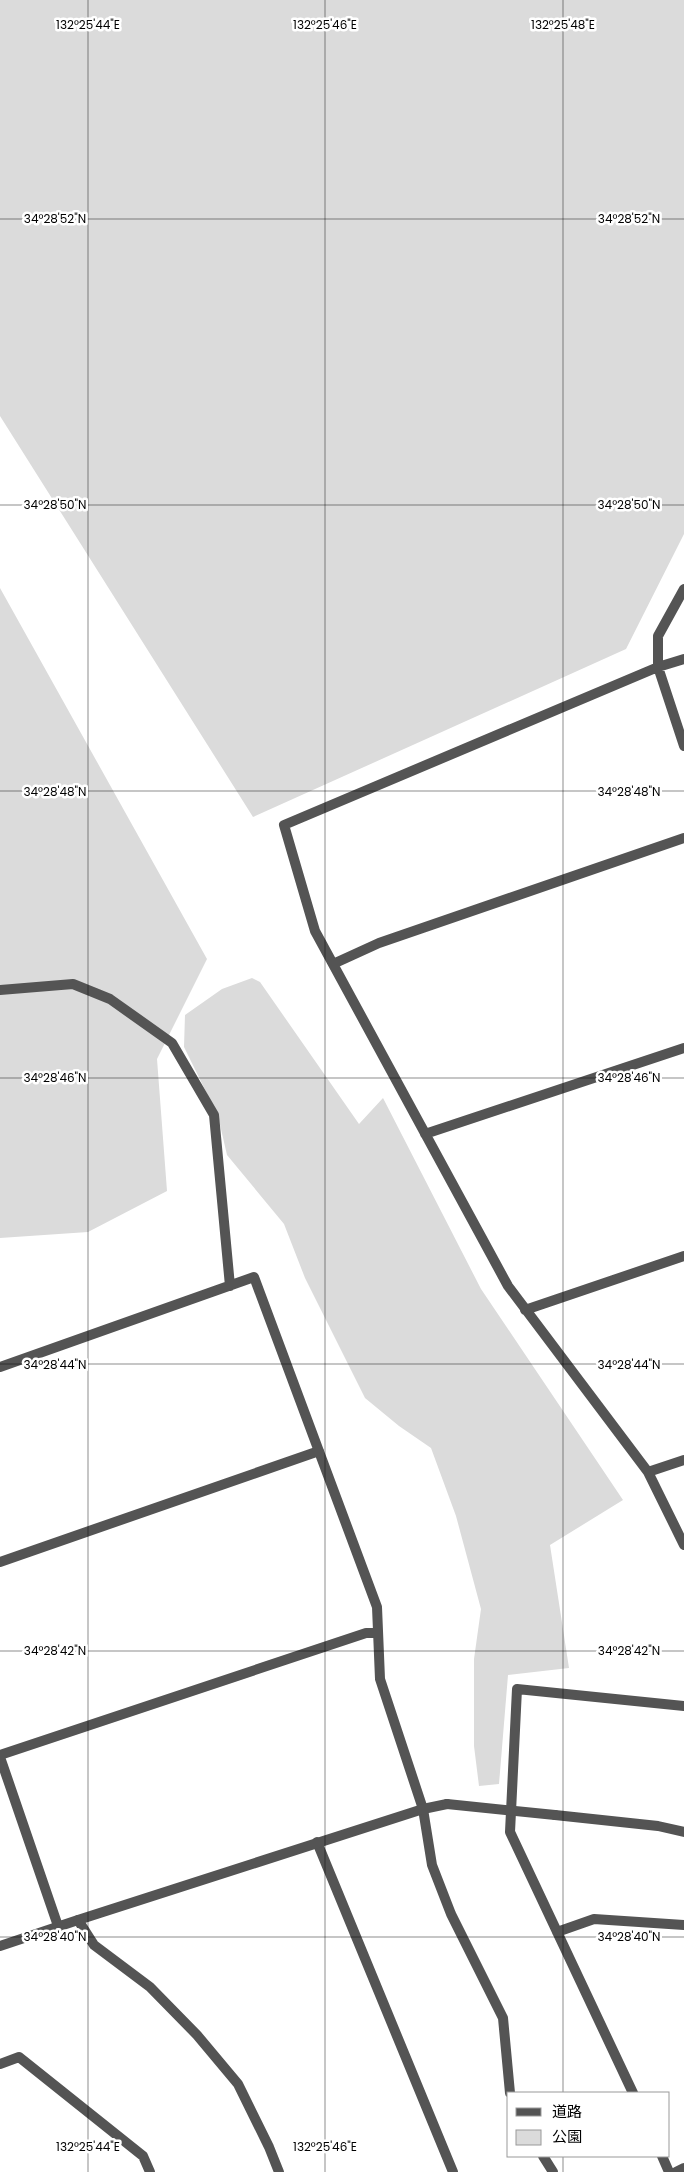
<svg xmlns="http://www.w3.org/2000/svg" width="684" height="2172" font-family="Poppins,'Noto Sans JP',sans-serif">
<style>
.green{fill:#dbdbdb}
.lines{fill:none;stroke-linecap:round;stroke-linejoin:round}
.minor{stroke:#545454;stroke-width:10}
.tertiary{stroke:#545454;stroke-width:10}
.minor-bridge{stroke:#545454;stroke-width:10}
.ticks{fill:none;stroke:#000;stroke-width:1;stroke-opacity:0.45}
.ticks-label{font-size:12px;text-anchor:middle;fill:#000;stroke:#fff;stroke-width:5;stroke-linejoin:round;paint-order:stroke}
</style>
<rect width="100%" height="100%" fill="#fff"/>
<path class="green" d="M0 0H684V534L626 649 253 817 0 416Z
M0 588 207 959 157 1059 167 1191 88 1232 0 1238Z
M252 978 260 982 359 1124 383 1098 481 1289 623 1500 550 1545 569 1668 508 1675 499 1784 479 1786 474 1746V1659L481 1609 456 1516 431 1448 399 1426 365 1398 305 1278 284 1224 227 1155 218 1116 184 1047 185 1015 222 989Z"/>
<g class="lines">
<path class="minor" d="M684 589 658 636V667L684 746
M684 659 658 667 284 825 315 931 508 1286 648 1472 684 1545
M333 964 379 943 684 838
M0 990 73 984 110 999 172 1043 214 1115 230 1286
M425 1134 684 1048
M525 1310 684 1256
M0 1367 254 1277 377 1607 380 1679 423 1809 432 1865 451 1914 503 2018 510 2093
M648 1472 684 1460
M0 1562 319 1451
M0 1755 366 1633H378
M0 1757 58 1926
M555 1815 658 1826 684 1832
M317 1842 453 2172
M557 1932 594 1919 684 1925
M0 1946 78 1920 94 1945 150 1987 197 2035 238 2084 269 2147 279 2172
M0 2064 19 2057 143 2156 150 2172
M633 2093 510 1832 517 1689 684 1706
M543 2156 553 2172
M662 2156 669 2172
M676 2172 684 2168"/>
<path class="tertiary" d="M78 1920 423 1809 447 1804"/>
<path class="minor-bridge" d="M447 1804 555 1815"/>
</g>
<path class="ticks" d="M88 0V2172M325 0V2172M563 0V2093M0 219H684M0 505H684M0 791H684M0 1078H684M0 1364H684M0 1651H684M0 1937H684M563 2156V2172"/>
<g class="ticks-label">
<text x="88" y="29">132°25'44"E</text>
<text x="325" y="29">132°25'46"E</text>
<text x="563" y="29">132°25'48"E</text>
<text x="55" y="223">34°28'52"N</text>
<text x="629" y="223">34°28'52"N</text>
<text x="55" y="509">34°28'50"N</text>
<text x="629" y="509">34°28'50"N</text>
<text x="55" y="796">34°28'48"N</text>
<text x="629" y="796">34°28'48"N</text>
<text x="55" y="1082">34°28'46"N</text>
<text x="629" y="1082">34°28'46"N</text>
<text x="55" y="1369">34°28'44"N</text>
<text x="629" y="1369">34°28'44"N</text>
<text x="55" y="1655">34°28'42"N</text>
<text x="629" y="1655">34°28'42"N</text>
<text x="55" y="1941">34°28'40"N</text>
<text x="629" y="1941">34°28'40"N</text>
<text x="88" y="2151">132°25'44"E</text>
<text x="325" y="2151">132°25'46"E</text>
</g>
<rect x="507" y="2092" width="162" height="65" fill="#ffffff" stroke="#999999"/>
<rect x="516" y="2108" width="25" height="8" fill="#545454" stroke="#999999"/>
<text x="552" y="2117" font-size="15" fill="#000000">道路</text>
<rect x="516" y="2130" width="25" height="15" fill="#dbdbdb" stroke="#999999"/>
<text x="552" y="2142" font-size="15" fill="#000000">公園</text>
</svg>
